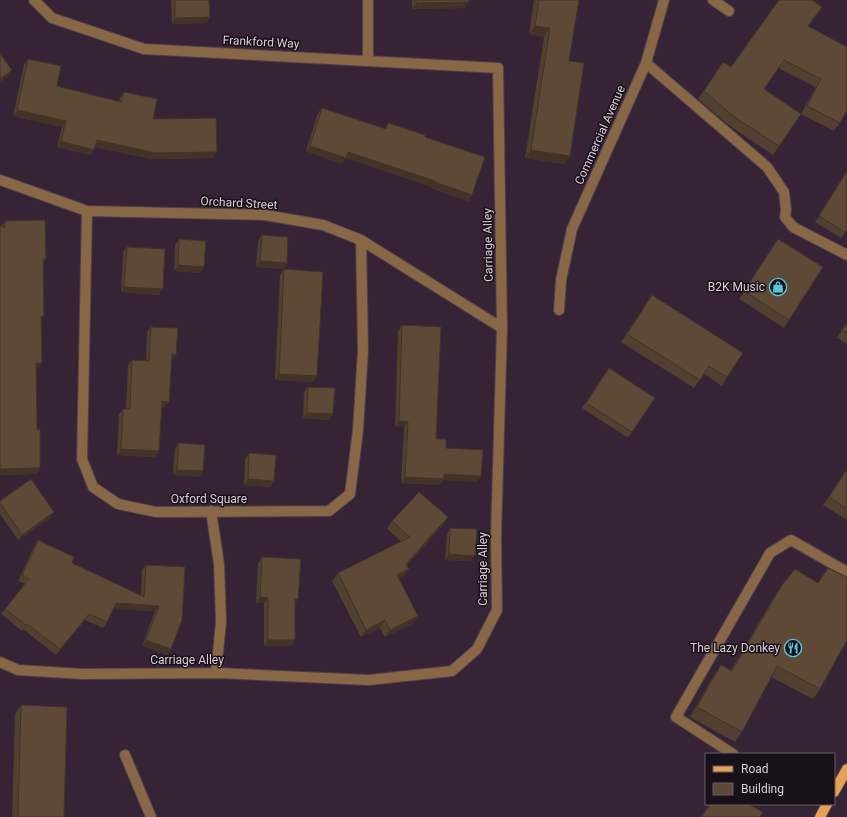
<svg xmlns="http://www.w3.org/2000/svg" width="847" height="817" font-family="Roboto,sans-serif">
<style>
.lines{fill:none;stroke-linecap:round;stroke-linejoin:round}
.minor-casing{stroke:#503f50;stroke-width:12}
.major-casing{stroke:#503f50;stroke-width:12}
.minor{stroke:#876744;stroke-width:10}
.major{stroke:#e4a053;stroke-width:10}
.wall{fill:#513f2f}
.shaded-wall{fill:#423326}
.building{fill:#5e4937;stroke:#423326}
.labels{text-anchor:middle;stroke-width:3;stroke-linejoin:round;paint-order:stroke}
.street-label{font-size:12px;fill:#daced9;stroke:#191119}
.poi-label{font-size:12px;fill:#daced9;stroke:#191119;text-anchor:end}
</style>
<rect width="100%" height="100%" fill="#362436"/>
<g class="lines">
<defs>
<path id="minor" d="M713 0 729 11
M368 61V0
M646 63 767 167 784 192 786 210 785 217 793 227 847 255
M0 180 87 211 265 215 323 225 361 240 502 328
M87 211 82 459 93 487 118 504 156 512 329 511 350 494 358 430 363 350 361 240
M559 310 561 280 572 229 646 63 664 0
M211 511 219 564 221 622 216 673
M0 662 18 670 83 674 219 673 369 680 452 671 477 649 497 610 496 537 502 328 498 68 144 49 52 18 34 0
M733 754 676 717 770 553 791 540 847 572
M125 755 151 817"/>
<path id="major" d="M834 792 847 769
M820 817 827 804"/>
</defs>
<use href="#minor" class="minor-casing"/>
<use href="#major" class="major-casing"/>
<use href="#minor" class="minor"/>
<use href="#major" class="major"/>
</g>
<path class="wall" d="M171 0H209L210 17 206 23 172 24Z
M412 0H469L465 8 412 9Z
M534 0H579L569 61 570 156 564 164 525 158 544 37 529 34Z
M808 26 840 123 834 131 801 114 816 87 778 68 764 89 801 114 773 155 727 124 698 99 723 62 731 67Z
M28 59 57 86 119 102 120 98 124 92 153 119 213 158 151 159 95 147 94 150 90 155 57 147 62 127 13 116 24 64Z
M322 108 385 129 388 123 425 137 472 195 468 201 431 188 432 187 346 158 342 164 306 151 318 113Z
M847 170V230L841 238 815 222Z
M5 221 46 259 43 263 41 320 42 363 38 368H36L37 474 0 475V226L1 227Z
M262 235 287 263 283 269 256 267 258 241Z
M179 239 200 273 174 271 175 245Z
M778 239 789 320 784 328 739 299Z
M127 247 159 295 121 292 123 252Z
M284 269 317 376 313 382 275 380 280 275Z
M652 295 727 377 722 386 704 374 694 388 621 342Z
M847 322V344L837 338Z
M402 325 436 439 446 448 477 482 444 480 440 485 401 483 404 427H395L398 331Z
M151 327 176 355 172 360H171L165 407H162L159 451 155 457 117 455 119 414 123 409H126L128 365 132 360H146L147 332Z
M609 368 655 398 628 438 582 408Z
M308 387 333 414 329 420 303 418 304 392Z
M179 443 203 471 200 477 173 475 175 449Z
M249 453 274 481 270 487 244 485 245 459Z
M847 469V520L823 505Z
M0 501 50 518 18 540 0 514Z
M448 517 443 525 407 565 409 569 403 576 399 579 418 616 413 623 385 637 380 628 361 637 332 581 338 573 401 541 387 529 392 521Z
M450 528 471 561 445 560 447 534Z
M38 540 72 563 141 595 142 570 146 565 171 649 167 655 142 646 155 611 113 609 107 622 103 628 85 620 56 655 23 629 22 631 1 614 25 584 18 581 34 546Z
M262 557 291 646H264V603H256L258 563Z
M782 585 820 689 813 699 771 677 742 732 735 742 690 717 714 675 721 665 731 670 775 595Z
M21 705 64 817H12L15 714Z
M709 804H748L760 817H701Z"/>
<path class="shaded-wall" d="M469 2 465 8 412 9 416 3Z
M210 17 206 23 172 24 175 18Z
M535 26 550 28 544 37 529 34Z
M12 70 8 76 0 82V79Z
M17 110 66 121 62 127 13 116Z
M97 140 217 152 213 158 151 159 93 146Z
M61 141 94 150 90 155 57 147Z
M310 146 348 152 435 181 432 187 346 158 342 164 306 151Z
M531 150 570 156 564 164 525 158Z
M435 182 472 195 468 201 431 188Z
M260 261 287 263 283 269 256 267Z
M178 265 204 267 200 273 174 271Z
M124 287 163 289 159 295 121 292Z
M172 354 176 355 172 360H168Z
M36 363H42L38 368H32Z
M279 374 317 376 313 382 275 380Z
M162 401 169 402 165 407H158Z
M307 413 333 414 329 420 303 418Z
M399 421 408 422 404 427H395Z
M121 449 159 451 155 457 117 455Z
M40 468 37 474 0 475V469Z
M177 470 203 471 200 477 173 475Z
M444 474 481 476 477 482 444 480 440 485 401 483 405 477Z
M248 479 274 481 270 487 244 485Z
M54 512 50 518 18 540 22 535Z
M448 517 443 525 401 571 406 564Z
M449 554 475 556 471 561 445 560Z
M409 569 403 576 392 583 397 575Z
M260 597 268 598 264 603H256Z
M295 599H298L295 605Z
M116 603 159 606 155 611 112 609Z
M89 614 85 620 56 655 60 649Z
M418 616 413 623 385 637 390 630Z
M385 620 380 628 361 637 366 630Z
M146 640 171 649 167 655 142 646Z
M268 640H295L291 646H264Z"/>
<path class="building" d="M175 0H209L210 17 175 18Z
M416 0H469V2L416 3Z
M539 0H579L569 61 584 63 570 156 531 150 550 28 535 26Z
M779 0H812L822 7 808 26 847 47V110L840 123 807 106 821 79 784 60 764 89 801 114 779 146 733 116 704 91 723 62 731 67Z
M0 54 12 70 0 79Z
M28 59 61 66 57 86 121 102 124 92 157 99 153 119 216 118 217 152 155 153 97 140 94 150 61 141 66 121 17 110Z
M322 108 386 129 388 123 425 135V137L485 157 472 195 435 182V181L348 152 346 158 310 146Z
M847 171V230L845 232 819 216Z
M45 220 46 259H43L44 316H41L42 363H36L37 430 40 429V468L0 469V226L5 228V221Z
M262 235 288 237 287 263 260 261Z
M179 239 206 241 204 267 178 265Z
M778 239 823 267 789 320 744 291Z
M127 247 165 249 163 289 124 287Z
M284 269 323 272 317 376 279 374Z
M652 295 743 353 727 377 709 366 700 380 627 334Z
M847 323V333L842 330Z
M402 325 441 327 436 439H446V448L483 450 481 476 444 474V479L405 477 408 422 399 421Z
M151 327 178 328 176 355 172 354 169 402 162 401 159 451 121 449 123 409H130L132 360 149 361Z
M609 368 655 398 632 432 586 403Z
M308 387 335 388 333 414 307 413Z
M179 443 205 445 203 471 177 470Z
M249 453 276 455 274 481 248 479Z
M847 469V509L829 497Z
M31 479 54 512 22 535 0 503V501Z
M419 492 448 517 406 564 409 569 397 575 418 616 390 630 385 620 366 630 338 573 410 537 392 521Z
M450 528 477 529 475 556 449 554Z
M38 540 74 557 72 563 144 597 146 565 185 567 182 620 171 649 146 640 159 606 116 603 107 622 89 614 60 649 27 624 26 625 5 609 29 579 22 575Z
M262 557 301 559 298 599H295V640H268V598L260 597Z
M828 568 847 577V640L820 689 777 666 742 732 697 707 721 665 732 671 782 585 795 569 818 583Z
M21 705 67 707 64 817H18Z
M710 804H748L763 812 760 817H702Z"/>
<defs>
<symbol id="shop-ring" viewBox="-11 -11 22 22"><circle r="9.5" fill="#191119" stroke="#52cbd9" stroke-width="1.5"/><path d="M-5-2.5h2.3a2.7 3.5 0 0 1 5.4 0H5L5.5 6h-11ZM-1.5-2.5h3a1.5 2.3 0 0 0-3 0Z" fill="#52cbd9"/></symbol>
<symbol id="restaurant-ring" viewBox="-11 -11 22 22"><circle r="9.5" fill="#191119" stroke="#52cbd9" stroke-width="1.5"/><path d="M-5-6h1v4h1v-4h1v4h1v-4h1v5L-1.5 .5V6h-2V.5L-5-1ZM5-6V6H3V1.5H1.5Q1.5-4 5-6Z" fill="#52cbd9"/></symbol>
</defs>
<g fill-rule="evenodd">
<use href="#shop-ring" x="768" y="277" width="20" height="20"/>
<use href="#restaurant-ring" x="783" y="638" width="20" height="20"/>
</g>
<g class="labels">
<g class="street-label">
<text transform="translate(261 42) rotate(3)" y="4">Frankford Way</text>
<text transform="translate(600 135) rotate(-66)" y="4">Commercial Avenue</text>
<text transform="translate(239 203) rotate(3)" y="4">Orchard Street</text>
<text transform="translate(488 245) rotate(-91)" y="4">Carriage Alley</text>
<text x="209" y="503">Oxford Square</text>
<text transform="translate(483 569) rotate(-90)" y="4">Carriage Alley</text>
<text x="187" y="664">Carriage Alley</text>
</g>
<g class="poi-label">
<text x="765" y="291">B2K Music</text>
<text x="780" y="652">The Lazy Donkey</text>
</g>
</g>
<rect x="705" y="753" width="130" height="52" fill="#191119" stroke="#665d66"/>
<rect x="713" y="766" width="20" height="6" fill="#e4a053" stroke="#665d66"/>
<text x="741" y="773" font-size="12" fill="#daced9">Road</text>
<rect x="713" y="783" width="20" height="12" fill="#5e4937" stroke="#665d66"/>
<text x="741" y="793" font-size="12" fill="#daced9">Building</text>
</svg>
